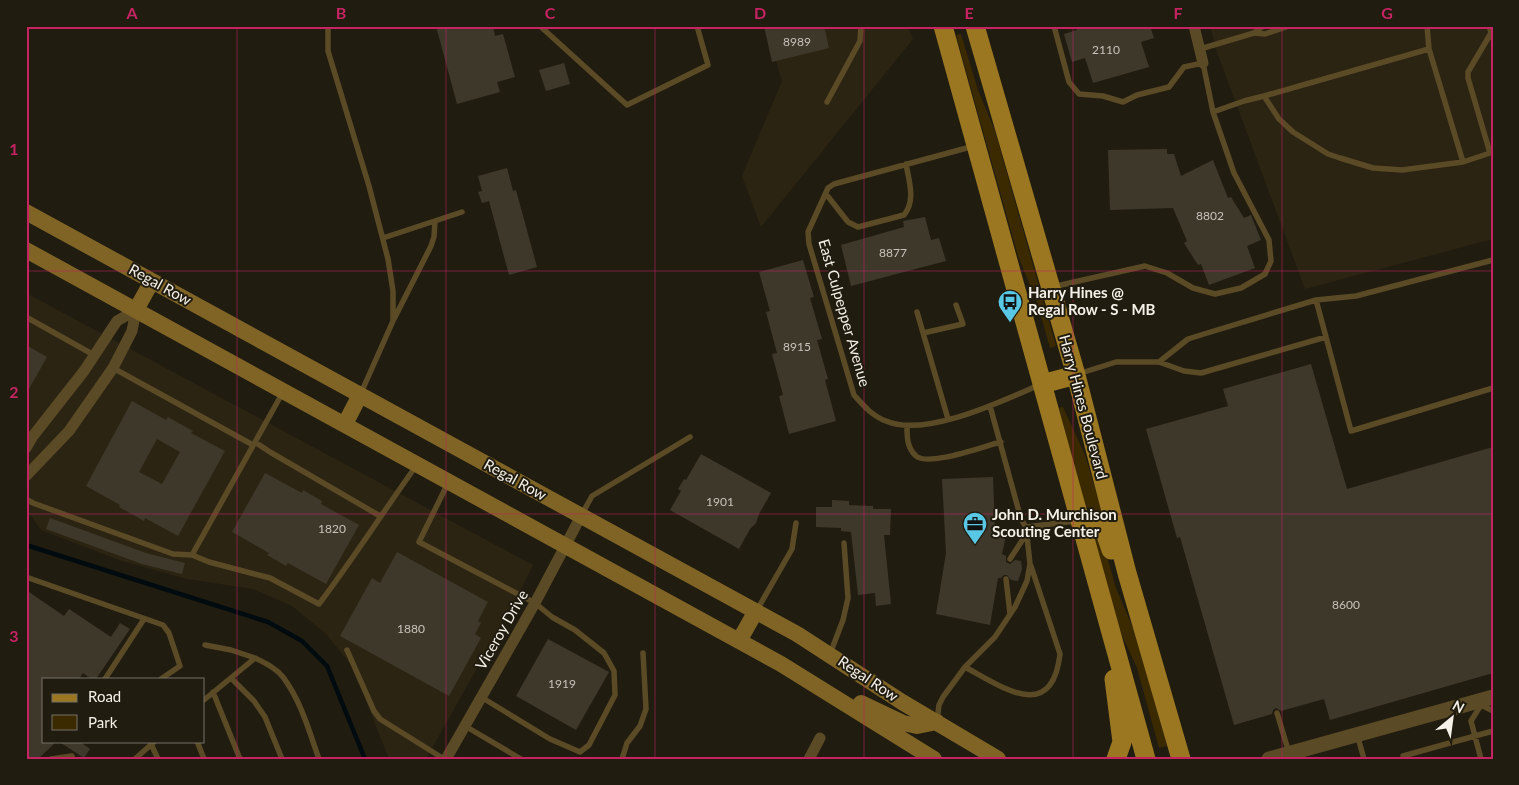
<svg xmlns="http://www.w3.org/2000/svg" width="1519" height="785" font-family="Lato,sans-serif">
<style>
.built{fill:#2c2412}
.green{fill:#3b2900}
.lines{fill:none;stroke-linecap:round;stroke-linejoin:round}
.stream{stroke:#000b10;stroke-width:4.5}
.building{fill:#3e382b;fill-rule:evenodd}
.service{stroke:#5b4a26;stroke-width:5.5}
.minor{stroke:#5b4a26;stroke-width:11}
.tertiary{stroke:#5b4a26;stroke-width:15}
.secondary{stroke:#7f6425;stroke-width:16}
.primary{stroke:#9a7720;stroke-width:19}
.grid{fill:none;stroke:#c52362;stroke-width:1;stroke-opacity:0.55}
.labels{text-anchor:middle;stroke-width:4;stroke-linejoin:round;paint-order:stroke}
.number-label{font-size:12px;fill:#c7c3ba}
.street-label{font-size:15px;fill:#f5f1e9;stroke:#211c10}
.poi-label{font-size:15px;font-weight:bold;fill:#f5f1e9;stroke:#211c10;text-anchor:start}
.neatline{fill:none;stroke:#c52362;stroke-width:2}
.grid-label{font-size:16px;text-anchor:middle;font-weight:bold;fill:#c52362}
</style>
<rect width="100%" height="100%" fill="#211c10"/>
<path class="built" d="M766 26H907L913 39 761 227 742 176 782 81Z
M1210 26H1493V239L1305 289 1217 52Z
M26 293 533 565 517 597 426 759H389L352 666 326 634 292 606 253 589 187 579 119 560 41 530 31 516 26 515Z"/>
<path class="green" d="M961 34 978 90 995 131 1056 346 1050 348 1037 302 1018 256 956 35Z
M1063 407 1085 455 1103 513 1101 515 1097 514 1085 506 1059 408Z
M1097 531 1102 539 1116 588 1136 635 1167 746 1159 748 1137 668 1119 629 1092 532Z"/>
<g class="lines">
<path class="stream" d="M26 545 268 622 302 641 327 666 365 759"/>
</g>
<path class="building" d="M436 26H493L495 36 503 34 515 77 497 82 500 92 457 104Z
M764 26H824L829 48 772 62Z
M1076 26H1150L1154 38 1141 42 1149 67 1093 83 1085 58 1072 62 1064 34 1077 30Z
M564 63 570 84 546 91 539 70Z
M1167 149V154H1174L1181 176 1213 160 1228 198 1231 197 1244 218 1251 215 1261 240 1247 246 1255 268 1209 285 1201 264 1198 265 1184 243 1187 241 1173 208 1110 210 1108 150Z
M507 168 513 191 516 190 537 267 509 275 489 201 482 203 478 192 482 191 478 176Z
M925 217 931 240 939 238 946 261 851 286 841 245 904 227 903 221Z
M803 260 814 297 810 298 822 339 817 340 828 379 825 380 836 421 789 434 779 396 783 395 772 354 777 353 766 312 770 311 759 272Z
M26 345 47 357 26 394Z
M1311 364 1347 489 1493 447V673L1330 720 1324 699 1281 711 1276 708 1273 710 1272 714 1234 725 1180 537 1177 538 1146 429 1228 406 1223 389Z
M132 401 166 420 168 417 193 431 191 433 225 451 178 536 145 518 144 521 119 507 120 505 86 486ZM157 439 180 452 162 484 139 472Z
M701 454 771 493 759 514 756 523 750 529 739 549 670 510 681 491 678 489 684 479 686 480Z
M265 473 302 493 303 490 322 501 321 504 359 525 326 584 288 563 286 566 267 555 269 553 232 532Z
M993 477 995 529 1007 531 1002 554 1006 556V562L1010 564 1015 560 1021 561 1022 569 1018 581 1011 580 1007 575H1004L1001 578H998L990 625 936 614 946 553 942 479Z
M832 500 849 501V505L873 506V509H891L890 535H884L891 604 876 606 875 593 858 595 851 532 841 531V528L816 527V507H832Z
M50 518 146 553 185 563 182 574 142 564 46 529Z
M397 552 488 602 478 621 481 623 475 634 481 638 449 696 340 636 372 578 380 583Z
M26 590 64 616 69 609 111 637 120 623 130 629 96 679H91L83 673 79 679H44V741H57L38 759H26Z
M548 639 609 672 576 730 516 696Z
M58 741H79L90 749 84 758Z"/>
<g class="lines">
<path class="service" d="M328 26V51L369 186 388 259 393 291V321L361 393
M540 26 627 105 708 65 697 26
M1427 26 1429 49
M1489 26 1493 39
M1254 33 1263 26
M1200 49 1254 33 1265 34 1289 26
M827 102 860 41 861 26
M1213 112 1244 101 1264 96 1279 119 1293 132 1328 154 1340 158 1373 168 1402 170 1463 162 1429 49 1264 96
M974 146 834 184 828 188 808 232 809 244 854 395C863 405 872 416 886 421 925 438 1002 401 1039 385
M1490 153 1468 78V72L1491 33
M1463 162 1493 152
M826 194 848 222 858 227 904 215C916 201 909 181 906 164
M383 238 462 212
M1052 287 1145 266 1167 273 1193 288 1215 294 1241 288 1265 274 1271 261 1269 240 1234 173 1213 112 1203 63 1184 67 1169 87 1137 95 1123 102 1103 96 1079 94 1069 82 1054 26
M1316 300 1326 337
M917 312 948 419
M26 317 94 355
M394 319 431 246 434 237 435 221
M923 333 963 324 956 305
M1159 362 1188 339 1204 334 1316 300 1356 296 1493 260
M113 368 253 445
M1078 374 1116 362H1159L1184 371 1201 373 1326 337 1351 431 1493 388
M907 426C907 437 907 448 916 456 929 467 984 446 1001 442
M255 442 270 452 380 516
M448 483 419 542 535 603 552 617 575 630 604 653 614 671 615 695 589 745 580 752 550 739 481 697
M26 499 33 503 173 554 192 555 283 392
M582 514 592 496 690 437
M1026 527 1076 521
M192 555 209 562 270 578 319 604C353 559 383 512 416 466
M1010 559 1027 533
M26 577 163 625 169 633 180 666 161 679
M1006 579 1010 614
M757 610 792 549 796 523
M205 645 231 650 255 658
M347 650 374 711 380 719 444 759
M830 654 843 620 848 598 844 543
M965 667C1002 687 1052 724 1060 654L1031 566
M231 678 254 701 265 717 282 759
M105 679 144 619
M213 692 240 759
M204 700 255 658C265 663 276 668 283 677 301 701 309 731 319 759
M1480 702 1481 705 1493 711
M1481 705 1471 721 1481 759
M1277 713 1289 753
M937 721 939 705 943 697 965 667 995 637 1015 607 1027 581 1030 564 1026 527 1021 519 990 406
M465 726 521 759
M1357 734 1364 759
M197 741 204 759
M151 744 158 759
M1403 756 1493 731
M51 759 72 756 73 759
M135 759 155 741
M622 759 627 743 640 726 646 709 643 653"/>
<path class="minor" d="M1194 26 1203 63
M26 448 33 436 84 371 117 321 136 310
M26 476 69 431 113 368 132 331 136 310
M446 759 535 603 581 516
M809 759 820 738"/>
<path class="tertiary" d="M1269 759 1493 697"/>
<path class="secondary" d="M26 212 797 634 902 702 998 759
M26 250 781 664 934 759
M136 310 152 281
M345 424 360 395
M739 641 756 611
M861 703 903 723 917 726 937 722"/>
<path class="primary" d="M943 26 1146 759
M975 26 1076 375 1127 573 1181 759
M1042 384 1076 375
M1080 521H1095L1104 529 1111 550
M1114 679 1122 742 1116 759"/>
</g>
<path class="grid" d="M237 26V759M446 26V759M655 26V759M864 26V759M1073 26V759M1282 26V759M26 271H1493M26 514H1493"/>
<defs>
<symbol id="bus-pin" viewBox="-11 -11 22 30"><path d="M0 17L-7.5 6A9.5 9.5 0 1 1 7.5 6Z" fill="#59c8e4" stroke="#211c10"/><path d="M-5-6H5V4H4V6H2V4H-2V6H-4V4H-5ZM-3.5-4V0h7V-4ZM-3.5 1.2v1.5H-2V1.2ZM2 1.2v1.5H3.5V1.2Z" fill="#111"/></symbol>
<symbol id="office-pin" viewBox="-11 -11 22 30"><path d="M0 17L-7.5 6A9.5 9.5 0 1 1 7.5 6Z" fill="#59c8e4" stroke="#211c10"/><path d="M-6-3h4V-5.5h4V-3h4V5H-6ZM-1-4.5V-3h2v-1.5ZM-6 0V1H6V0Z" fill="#111"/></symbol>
</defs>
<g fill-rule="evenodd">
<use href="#bus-pin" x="996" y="288" width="28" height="38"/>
<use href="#office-pin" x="961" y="510" width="28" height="38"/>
</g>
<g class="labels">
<g class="number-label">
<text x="797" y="46">8989</text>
<text x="1106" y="54">2110</text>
<text x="1210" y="220">8802</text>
<text x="893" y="257">8877</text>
<text x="797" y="351">8915</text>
<text x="720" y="506">1901</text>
<text x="332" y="533">1820</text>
<text x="1346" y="609">8600</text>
<text x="411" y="633">1880</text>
<text x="562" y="688">1919</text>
</g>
<g class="street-label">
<text transform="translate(160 285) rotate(29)" y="5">Regal Row</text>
<text transform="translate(844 313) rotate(74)" y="5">East Culpepper Avenue</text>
<text transform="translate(1083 407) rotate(75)" y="5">Harry Hines Boulevard</text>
<text transform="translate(515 480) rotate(29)" y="5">Regal Row</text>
<text transform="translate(502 630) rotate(-60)" y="5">Viceroy Drive</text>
<text transform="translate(868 679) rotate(34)" y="5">Regal Row</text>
</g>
<g class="poi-label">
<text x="1028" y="298">Harry Hines @<tspan x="1028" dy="17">Regal Row - S - MB</tspan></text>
<text x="992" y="520">John D. Murchison<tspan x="992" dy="17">Scouting Center</tspan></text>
</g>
</g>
<rect width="1519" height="785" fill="none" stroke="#211c10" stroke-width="55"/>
<rect x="42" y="678" width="162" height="65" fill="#211c10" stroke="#767167"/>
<rect x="52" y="694" width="25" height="8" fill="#9a7720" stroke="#767167"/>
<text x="88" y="702" font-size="15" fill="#f5f1e9">Road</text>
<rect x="52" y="715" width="25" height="15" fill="#3b2900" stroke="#767167"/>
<text x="88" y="728" font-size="15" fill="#f5f1e9">Park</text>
<g transform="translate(1452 718) rotate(29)" stroke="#211c10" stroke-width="4" paint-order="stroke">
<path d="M0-4L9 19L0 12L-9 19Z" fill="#f5f1e9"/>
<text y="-8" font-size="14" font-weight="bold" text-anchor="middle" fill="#f5f1e9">N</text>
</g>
<rect x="28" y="28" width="1464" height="730" class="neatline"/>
<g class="grid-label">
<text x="132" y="19">A</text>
<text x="341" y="19">B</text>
<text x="550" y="19">C</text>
<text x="760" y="19">D</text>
<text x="969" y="19">E</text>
<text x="1178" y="19">F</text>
<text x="1387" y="19">G</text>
<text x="14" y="155">1</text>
<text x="14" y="398">2</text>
<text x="14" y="642">3</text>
</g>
</svg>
